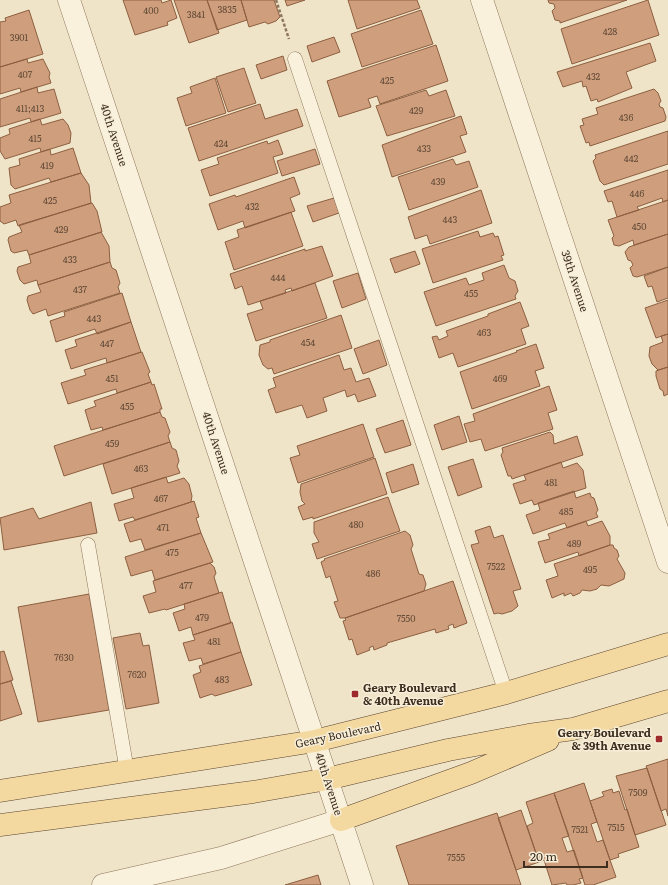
<svg xmlns="http://www.w3.org/2000/svg" width="668" height="885" font-family="Literata,serif">
<style>
.building{fill:#cf9f7d;stroke:#8d5f41}
.lines{fill:none;stroke-linecap:round;stroke-linejoin:round}
.service-casing{stroke:#8d765c;stroke-width:15}
.minor-casing{stroke:#8d765c;stroke-width:23}
.tertiary-casing{stroke:#8d765c;stroke-width:23}
.primary-casing{stroke:#5b4430;stroke-width:23}
.path{stroke:#8d765c;stroke-width:2.5;stroke-dasharray:3 2;stroke-linecap:butt}
.service{stroke:#faf1dc;stroke-width:14}
.minor{stroke:#faf1dc;stroke-width:22}
.tertiary{stroke:#faf1dc;stroke-width:22}
.primary{stroke:#f3d9a0;stroke-width:22}
.poi-dot{fill:#9e2a2b;stroke:#f7eed8;stroke-width:1.5}
.labels{text-anchor:middle;stroke-width:3;stroke-linejoin:round;paint-order:stroke}
.number-label{font-size:9px;fill:#624a37}
.street-label{font-size:11px;fill:#3d2e20;stroke:#f7eed8}
.poi-label{font-size:11px;font-weight:bold;fill:#3d2e20;stroke:#f7eed8;text-anchor:start}
</style>
<rect width="100%" height="100%" fill="#f0e4c8"/>
<path class="building" d="M123 0H161L162 3 171 0 177 18 167 22 168 25 135 35Z
M174 0H207L219 33 189 43Z
M207 0H241L247 20 217 30Z
M241 0H274L280 17 276 21 268 24 265 22 249 27Z
M285 0H305L287 6Z
M348 0H417L420 8 357 29Z
M548 0H627L560 23V21L555 20 552 11 555 8 554 4 549 3Z
M648 0 659 35 572 64 561 29Z
M29 10 43 54 0 67V22L6 21 5 18Z
M421 10 433 44 362 67 351 34Z
M334 37 340 52 312 62 307 46Z
M650 43 656 61 626 72 632 88 598 102 597 99 591 101 586 86 583 87 582 81 563 87 557 72Z
M436 45 448 81 380 104 377 96 368 99 371 107 339 117 327 81Z
M283 56 287 70 261 79 256 65Z
M27 59 28 63 43 59 50 73 49 77 51 83 21 92 20 88 0 94V67Z
M244 68 256 103 228 112 216 77Z
M215 78 226 113 186 126 177 98 192 93 190 87Z
M37 87 38 93 54 89 61 113 31 122 30 118 0 127V99Z
M654 89 658 93 661 101 659 104 660 107 663 108 666 117 665 121 590 146 589 142 586 143 580 126 584 125 582 119 598 114 596 108Z
M426 90 429 96 446 90 455 116 387 136 376 106Z
M260 104 265 119 297 109 303 126 199 161 188 128Z
M461 116 467 134 460 136 466 152 392 177 382 145Z
M40 119 42 125 63 119 68 125 71 133 70 143 41 152 40 148 5 159 0 151V138L10 134 9 129Z
M668 131V164L604 185 600 181 593 161 596 158 595 155Z
M278 140 283 154 273 157 278 173 210 196 201 170 219 164 217 158 267 141 268 144Z
M73 148 81 173 51 182 49 178 15 189 11 185 9 168 20 165 19 159 50 149 51 155Z
M315 149 320 164 282 176 277 161Z
M453 159 456 165 469 161 478 187 409 210 398 177Z
M668 170V200L663 202 662 198 637 207 639 210 617 217 612 201 608 202 604 191Z
M81 173 89 185 91 203 18 226 16 220 4 224 0 221V207L11 203 9 195Z
M294 177 300 194 290 198 295 211 245 228 243 221 218 230 209 204 235 195 236 197Z
M481 190 492 223 430 244 427 235 415 239 408 217Z
M334 198 339 213 313 222 307 206Z
M668 200V234L634 245 633 240 619 246 614 245 612 238 614 236 608 220Z
M92 203 97 211 102 232 29 255 27 250 14 253 11 251 8 240 9 237 22 232 19 225Z
M291 212 303 246 234 270 225 242 239 237 237 230Z
M478 231 480 237 493 233 495 237 498 236 504 255 501 256 503 260 433 283 422 249Z
M101 232 109 246 110 262 38 285 37 280 24 284 20 280 17 271 18 267 31 263 29 255Z
M668 234V267L637 277 633 276 630 268 633 265 631 261 628 260 625 252 629 247Z
M322 246 333 276 292 291 291 288 285 290 286 293 248 305 242 286 235 289 230 274 305 249V251Z
M415 251 420 264 395 273 390 259Z
M110 262 112 268 116 270 120 283 118 287 120 293 48 316 46 309 33 314 30 310 27 300 28 296 41 292 38 285Z
M504 265 509 278 515 281 518 291 515 296 516 299 436 326 424 292 466 278 469 285 484 280 482 273Z
M668 267V298L657 302 652 286 648 287 644 276Z
M358 273 366 299 342 308 333 281Z
M315 283 327 318 256 341 247 314 263 309 260 301Z
M122 293 131 322 97 334 95 329 56 342 50 321 65 316 64 312Z
M668 300V334L656 338 645 308Z
M520 302 529 326 521 329 526 344 458 367 453 353 439 358 432 337 437 336 439 340 448 336 446 331 488 316V314Z
M341 315 352 348 274 374 272 368 268 369 263 365 259 355 260 345 270 342V340Z
M131 322 141 352 107 363 106 358 71 369 65 350 77 346 75 340Z
M668 334V367L658 370 652 364 649 356 650 347 663 342 661 336Z
M379 340 387 365 363 374 354 349Z
M536 344 544 368 535 371 540 386 472 409 460 372 517 352 516 351Z
M142 352 150 372 148 374 151 382 117 393 116 389 68 404 61 383 86 375 84 370Z
M339 355 344 370 351 368 356 382 369 378 376 396 358 402 355 394 347 397 345 390 323 398 327 411 307 418 302 405 276 413 268 390 276 387 273 378Z
M668 367V394L664 396 663 391 660 389 656 376V371Z
M151 382 152 385 154 384 162 409H160V412L103 430 102 427 91 430 85 410 96 406 94 401Z
M549 386 557 410 548 413 553 429 485 451 481 439 470 442 464 424 475 421 473 414Z
M160 412 162 417 165 418 170 432 168 436 170 442 64 476 54 446Z
M459 416 467 442 442 450 434 425Z
M403 420 411 445 385 453 376 429Z
M363 424 374 457 298 483 290 458 300 455 297 446Z
M550 432 553 435 554 444 577 436 583 455 512 479 511 476H508L501 455 503 452 502 448Z
M170 442 172 448 176 450 179 461 177 466 180 473 112 494 103 464Z
M375 458 387 494 313 519V517L303 520 298 507 305 504 302 501 300 492 301 484Z
M473 459 482 487 458 496 448 467Z
M561 462 563 468 577 463 583 470 586 488 534 505 532 500 520 504 513 484 526 480 524 475Z
M413 464 419 484 392 493 386 473Z
M166 477 168 483 184 478 189 484 192 496 191 502 135 520 133 517 119 521 114 504 134 498 131 488Z
M574 491 576 498 590 493 591 497 594 498 598 510 596 513 598 517 567 528 565 523 533 534 526 515 540 510 538 503Z
M388 497 400 531 317 559 312 544 319 542 314 533V522Z
M194 501 199 517 196 518 201 533 145 550 141 539 130 542 124 524Z
M91 502 97 533 4 550 0 518 33 508 39 519Z
M586 521 588 526 602 521 610 536V545L579 556 578 552 545 563 538 542 550 539 548 534Z
M490 526 494 538 503 535 521 589 513 591 518 606 512 611 502 614 498 613 494 614 471 545 479 543 475 531Z
M405 531 410 535 413 545 411 549 419 574 423 575 426 584 424 591 345 618H340L334 602 338 601 330 576 326 578 321 562 325 560 324 559Z
M201 533 213 562 155 580 152 570 131 576 125 557Z
M610 545H613L614 548 617 550 619 556 617 559 625 573 624 579 609 586 601 585 597 589 590 591 582 590 580 593 573 596 571 593 564 596V593L552 598 546 580 558 576 554 564Z
M210 563 214 567 216 573 214 577 219 593 166 610 165 609 149 613 143 596 156 592 153 581Z
M453 581 467 623 454 628 453 624 448 626 449 629 436 633 435 629 387 643V645L374 650 373 646 369 648 370 650 357 655 352 639 349 640 343 621 346 620 345 618Z
M222 592 231 623 193 635 191 627 179 631 173 613 185 609 184 604Z
M89 594 109 710 38 722 18 607Z
M232 622 241 652 203 664 201 658 189 661 183 643 195 640 193 635Z
M140 633 143 646 149 645 159 703 126 709 113 638Z
M4 651 13 680 0 684V652Z
M241 652 252 685 215 696 212 694 200 698 193 675 201 672 199 666Z
M11 681 22 714 0 721V684Z
M668 759V816L666 809 661 811 646 766Z
M647 768 666 825 635 835 616 776Z
M584 783 597 822 591 824 597 842 603 840 616 877 593 885H585L554 793Z
M612 789 613 793 619 791 625 810 627 809 639 847 618 854 619 857 610 860 590 801 604 796 602 792Z
M554 793 569 836 562 838 567 852 574 850 583 878 579 879 581 883 573 885H567L566 883 552 885 544 860 539 862 527 826 533 823 526 802Z
M521 810 539 862 516 870 498 818Z
M497 813 521 885H409L396 846Z
M318 875 321 885H285Z"/>
<g class="lines">
<defs>
<path id="service" d="M295 59 506 693
M88 545 127 771"/>
<path id="minor" d="M69 0 362 885
M482 0 668 562"/>
<path id="tertiary" d="M103 885 221 858 341 820"/>
<path id="primary" d="M0 791 315 741 506 693 668 644
M341 820 471 773 548 740
M0 825 253 792 327 779 448 750 529 735 573 729 668 701"/>
</defs>
<use href="#service" class="service-casing"/>
<use href="#minor" class="minor-casing"/>
<use href="#tertiary" class="tertiary-casing"/>
<use href="#primary" class="primary-casing"/>
<path class="path" d="M276 0 289 39"/>
<use href="#service" class="service"/>
<use href="#minor" class="minor"/>
<use href="#tertiary" class="tertiary"/>
<use href="#primary" class="primary"/>
</g>
<g class="poi-dot">
<rect x="351" y="690" width="8" height="8" rx="2"/>
<rect x="655" y="735" width="8" height="8" rx="2"/>
</g>
<g class="labels">
<g class="number-label">
<text x="227" y="13">3835</text>
<text x="151" y="14">400</text>
<text x="196" y="18">3841</text>
<text x="610" y="35">428</text>
<text x="19" y="41">3901</text>
<text x="25" y="78">407</text>
<text x="593" y="80">432</text>
<text x="387" y="84">425</text>
<text x="30" y="112">411;413</text>
<text x="416" y="114">429</text>
<text x="626" y="121">436</text>
<text x="35" y="142">415</text>
<text x="221" y="147">424</text>
<text x="424" y="152">433</text>
<text x="631" y="162">442</text>
<text x="47" y="169">419</text>
<text x="438" y="185">439</text>
<text x="637" y="197">446</text>
<text x="50" y="204">425</text>
<text x="252" y="210">432</text>
<text x="450" y="223">443</text>
<text x="639" y="230">450</text>
<text x="61" y="233">429</text>
<text x="70" y="263">433</text>
<text x="278" y="281">444</text>
<text x="80" y="293">437</text>
<text x="471" y="297">455</text>
<text x="94" y="322">443</text>
<text x="484" y="336">463</text>
<text x="308" y="346">454</text>
<text x="107" y="347">447</text>
<text x="112" y="382">451</text>
<text x="500" y="382">469</text>
<text x="127" y="410">455</text>
<text x="112" y="447">459</text>
<text x="141" y="472">463</text>
<text x="551" y="486">481</text>
<text x="161" y="502">467</text>
<text x="566" y="515">485</text>
<text x="356" y="528">480</text>
<text x="163" y="531">471</text>
<text x="574" y="547">489</text>
<text x="172" y="556">475</text>
<text x="496" y="570">7522</text>
<text x="590" y="573">495</text>
<text x="373" y="577">486</text>
<text x="186" y="589">477</text>
<text x="202" y="621">479</text>
<text x="406" y="622">7550</text>
<text x="214" y="645">481</text>
<text x="64" y="661">7630</text>
<text x="137" y="678">7620</text>
<text x="222" y="683">483</text>
<text x="638" y="796">7509</text>
<text x="616" y="831">7515</text>
<text x="580" y="833">7521</text>
<text x="456" y="861">7555</text>
</g>
<g class="street-label">
<text transform="translate(114 135) rotate(72)" y="4">40th Avenue</text>
<text transform="translate(575 281) rotate(72)" y="4">39th Avenue</text>
<text transform="translate(216 443) rotate(72)" y="4">40th Avenue</text>
<text transform="translate(338 735) rotate(-12)" y="4">Geary Boulevard</text>
<text transform="translate(329 784) rotate(72)" y="4">40th Avenue</text>
</g>
<g class="poi-label">
<text x="363" y="692">Geary Boulevard<tspan x="363" dy="13">&amp; 40th Avenue</tspan></text>
<text x="651" y="737" text-anchor="end">Geary Boulevard<tspan x="651" dy="13">&amp; 39th Avenue</tspan></text>
</g>
</g>
<path d="M524 861v6h83v-6" fill="none" stroke="#3d2e20" stroke-width="2"/>
<text x="530" y="861" font-size="12" fill="#3d2e20" stroke="#f7eed8" stroke-width="3" paint-order="stroke">20 m</text>
</svg>
